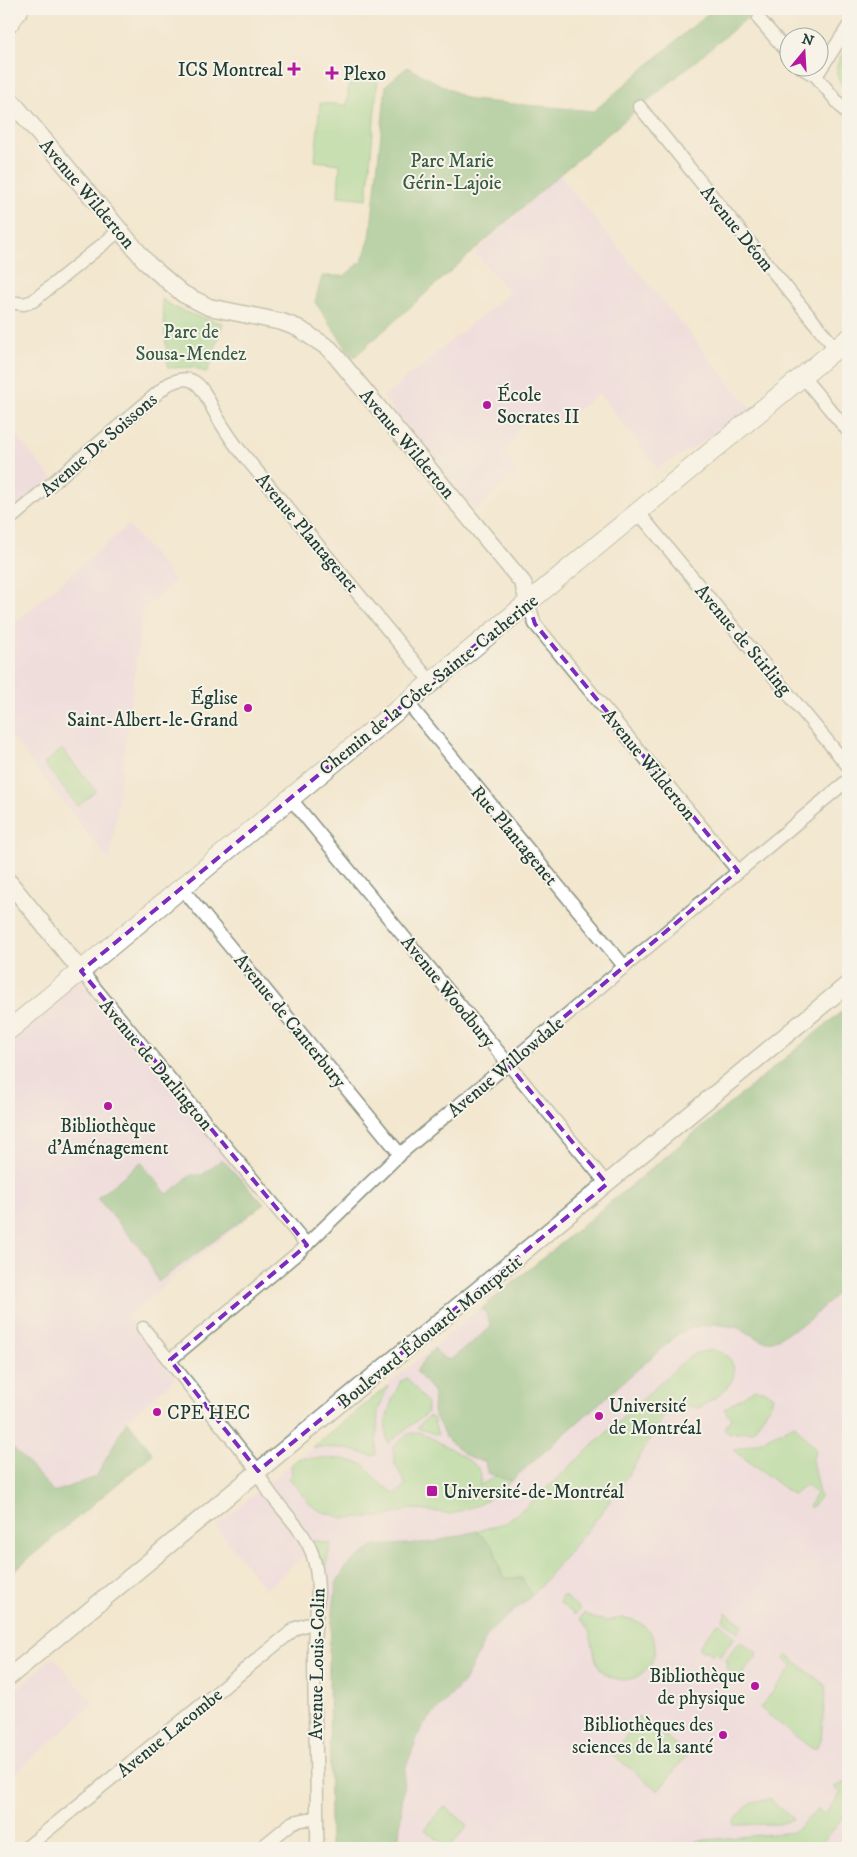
<svg xmlns="http://www.w3.org/2000/svg" width="857" height="1857" font-family="'IM FELL DW Pica',serif">
<style>
.built{fill:#ecd1ea}
.green{fill:#96d68d;stroke:#5a8a60}
.forest{fill:#78b778;stroke:#4c7a56}
.lines{fill:none;stroke-linecap:round;stroke-linejoin:round}
.minor-casing{stroke:#899282;stroke-width:15}
.tertiary-casing{stroke:#899282;stroke-width:19}
.secondary-casing{stroke:#899282;stroke-width:21}
.minor{stroke:#fff;stroke-width:12}
.tertiary{stroke:#fff;stroke-width:16}
.secondary{stroke:#fff;stroke-width:19}
.marked{fill:none;stroke:#7b2cbf;stroke-width:4;stroke-dasharray:10 6;stroke-linejoin:round}
.poi-dot{fill:#b5179e;stroke:#f7f3e8;stroke-width:2}
.labels{text-anchor:middle;stroke-width:4;stroke-linejoin:round;paint-order:stroke}
.poi-label{font-size:19px;fill:#1f3d34;stroke:#f7f3e8;text-anchor:start}
.park-label{font-size:19px;fill:#375c46;stroke:#f7f3e8}
.street-label{font-size:19px;fill:#1f3d34;stroke:#f7f3e8}
</style>
<rect width="100%" height="100%" fill="#f7f3e8"/>
<filter id="ink" filterUnits="userSpaceOnUse"><feTurbulence type="fractalNoise" baseFrequency=".02" numOctaves="2"/><feDisplacementMap in="SourceGraphic" scale="10" xChannelSelector="R" yChannelSelector="G"/><feConvolveMatrix kernelMatrix="1 2 1 2 8 2 1 2 1" color-interpolation-filters="sRGB"/></filter>
<filter id="wash" filterUnits="userSpaceOnUse"><feTurbulence type="fractalNoise" baseFrequency=".0096" numOctaves="4" result="noise"/><feDisplacementMap in="SourceGraphic" scale="20" xChannelSelector="R" yChannelSelector="G"/><feGaussianBlur stdDeviation="1.12" result="paint"/><feColorMatrix in="noise" values="0 0 0 0 0 0 0 0 0 0 0 0 0 0 0 0 0 1.4 0 .05"/><feComposite in="paint" operator="in"/></filter>
<g filter="url(#wash)">
<rect width="100%" height="100%" fill="#f3e7cf"/>
<path class="built" d="M559 175 754 412 658 468 599 393 562 422 545 414 521 425 506 451 516 472 474 511 383 397 509 293 475 253Z
M9 427 53 479 9 517Z
M128 525 176 581 143 609 110 862 9 734V628Z
M81 971 264 1204 127 1316 176 1379 127 1420 153 1454 9 1575V1030Z
M848 1005V1848H330L328 1667 332 1614 316 1545 266 1589 215 1527Z
M53 1657 94 1703 16 1772 9 1763V1696Z"/>
<path class="green" d="M848 46V93C832 74 833 66 848 46Z
M350 72 378 75 367 199 338 196 340 164 315 161 320 103 347 105Z
M162 299C181 313 201 318 223 323L207 373 193 367 168 368Z
M62 749 96 791 78 806 44 764Z
M712 1350C721 1351 728 1355 732 1363 742 1384 713 1398 700 1408L672 1403 629 1474 599 1516 532 1596 521 1578H503L493 1546 477 1531 504 1523 525 1508 685 1360 696 1353Z
M407 1378 427 1403V1413L388 1443C381 1422 392 1399 401 1381Z
M388 1386 378 1411 376 1455 372 1456 344 1448 313 1447Z
M755 1389 764 1390 773 1396 771 1404 753 1431 730 1434 724 1430 731 1418 724 1409Z
M428 1416 433 1418 438 1435 417 1428Z
M795 1425 816 1450 812 1461 820 1497 811 1508 809 1506 816 1493 806 1485 793 1495 733 1450 756 1443Z
M419 1432C429 1436 476 1462 479 1470 482 1476 481 1481 479 1486L496 1476 511 1481 496 1495 478 1505 451 1514 411 1509 385 1517 343 1518 320 1511 310 1504 289 1478 292 1475 291 1465 299 1458 345 1459 365 1465 376 1480 395 1494 406 1485 395 1464 393 1447 408 1434Z
M314 1540 331 1544 323 1577 312 1542Z
M561 1596H565L580 1609 575 1615 560 1603Z
M726 1612 743 1625 738 1632 723 1620Z
M584 1613C590 1617 595 1619 602 1620 609 1622 617 1618 624 1618 639 1619 655 1631 655 1647 655 1657 651 1667 642 1673 636 1679 625 1681 617 1679 584 1671 601 1635 580 1619Z
M720 1623 735 1637 720 1656 716 1652 713 1655 706 1650 704 1652 698 1648 717 1624Z
M740 1641 756 1652 757 1656 738 1680 726 1667 729 1663 725 1660Z
M787 1655 826 1686 821 1740 816 1748H811L760 1708 793 1666 784 1659Z
M638 1716 688 1754 658 1791 612 1754 633 1727Z
M843 1783H848V1815L846 1818 844 1817 818 1848H774L768 1844 766 1848H688L696 1841 794 1832 817 1810 825 1814 841 1793 834 1787Z
M769 1799 793 1819 780 1824 734 1825 733 1822 749 1804Z
M444 1806 468 1825 449 1848 425 1830Z"/>
<path class="forest" d="M713 9H758L559 175 353 358 315 302 322 276H344L362 261 370 238 386 85 407 67 470 100 594 111Z
M841 1012 848 1020V1283L807 1322 773 1341H763L736 1327 714 1324 691 1328 678 1334 511 1481 487 1473 485 1461 473 1459 464 1454 446 1438 433 1412 434 1393 416 1371 434 1348 442 1357 450 1360 491 1327 486 1313 481 1309Z
M222 1159 264 1204 158 1282 146 1255 97 1198 141 1162 167 1194 191 1175H202Z
M127 1420 153 1454 9 1575V1443L54 1492 96 1477Z
M477 1531 493 1546 503 1578H522L532 1596 489 1632 464 1682 422 1726 405 1769 398 1848H330L329 1650 336 1583 348 1564 374 1546 433 1542Z"/>
</g>
<g filter="url(#ink)">
<g class="lines">
<defs>
<path id="minor" d="M759 19 790 55
M802 68 816 76 848 115
M816 76 848 27
M639 106 836 349
M9 302 24 304 33 301 119 231
M802 376 848 431
M638 512 848 766
M9 520 167 385C195 369 203 389 214 411 221 424 229 436 237 447L431 682
M528 602 535 624 738 871
M407 702 624 966
M290 798 607 1184
M181 887 400 1154
M81 971 307 1245
M143 1328 258 1471C270 1503 300 1521 312 1553 324 1590 314 1614 314 1650 314 1716 318 1782 317 1848
M170 1360 299 1252 400 1154 848 780
M26 1848 296 1628 315 1622
M261 1848 293 1822 317 1817"/>
<path id="tertiary" d="M9 98 148 264 183 294 209 307 282 322 298 328 330 349 523 583 528 602
M9 882 81 971
M9 1677 848 984"/>
<path id="secondary" d="M9 23 19 9
M9 1030 848 339"/>
</defs>
<use href="#minor" class="minor-casing"/>
<use href="#tertiary" class="tertiary-casing"/>
<use href="#secondary" class="secondary-casing"/>
<use href="#minor" class="minor"/>
<use href="#tertiary" class="tertiary"/>
<use href="#secondary" class="secondary"/>
</g>
</g>
<path d="M0 0H857V1857H0ZM528 602 535 624 738 871 508 1064 607 1184 258 1471 170 1360 307 1245 81 971Z" fill="#f3e7cf" fill-opacity=".55" fill-rule="evenodd"/>
<path class="marked" d="M528 602 535 624 738 871 508 1064 607 1184 258 1471 170 1360 307 1245 81 971Z"/>
<g class="poi-dot">
<path d="M291.5 61.5h5v5h5v5h-5v5h-5v-5h-5v-5h5z"/>
<path d="M329.5 65.5h5v5h5v5h-5v5h-5v-5h-5v-5h5z"/>
<circle cx="487" cy="405" r="5"/>
<circle cx="248" cy="708" r="5"/>
<circle cx="108" cy="1106" r="5"/>
<circle cx="157" cy="1412" r="5"/>
<circle cx="599" cy="1416" r="5"/>
<rect x="426" y="1485" width="12" height="12" rx="2.5"/>
<circle cx="755" cy="1686" r="5"/>
<circle cx="723" cy="1735" r="5"/>
</g>
<g class="labels">
<g class="poi-label">
<text x="283" y="76" text-anchor="end">ICS Montreal</text>
<text x="343" y="80">Plexo</text>
<text x="497" y="401">École<tspan x="497" dy="22">Socrates II</tspan></text>
<text x="238" y="704" text-anchor="end">Église<tspan x="238" dy="22">Saint-Albert-le-Grand</tspan></text>
<text x="108" y="1132" text-anchor="middle">Bibliothèque<tspan x="108" dy="22">d'Aménagement</tspan></text>
<text x="609" y="1412">Université<tspan x="609" dy="22">de Montréal</tspan></text>
<text x="167" y="1419">CPE HEC</text>
<text x="443" y="1498">Université-de-Montréal</text>
<text x="745" y="1682" text-anchor="end">Bibliothèque<tspan x="745" dy="22">de physique</tspan></text>
<text x="713" y="1731" text-anchor="end">Bibliothèques des<tspan x="713" dy="22">sciences de la santé</tspan></text>
</g>
<g class="park-label">
<text x="452" y="167">Parc Marie<tspan x="452" dy="22">Gérin-Lajoie</tspan></text>
<text x="191" y="338">Parc de<tspan x="191" dy="22">Sousa-Mendez</tspan></text>
</g>
<g class="street-label">
<text transform="translate(88 193) rotate(50)" y="7">Avenue Wilderton</text>
<text transform="translate(738 228) rotate(51)" y="7">Avenue Déom</text>
<text transform="translate(408 443) rotate(50)" y="7">Avenue Wilderton</text>
<text transform="translate(98 444) rotate(-41)" y="7">Avenue De Soissons</text>
<text transform="translate(308 532) rotate(50)" y="7">Avenue Plantagenet</text>
<text transform="translate(744 639) rotate(50)" y="7">Avenue de Stirling</text>
<text transform="translate(428 684) rotate(-39)" y="7">Chemin de la Côte-Sainte-Catherine</text>
<text transform="translate(650 764) rotate(51)" y="7">Avenue Wilderton</text>
<text transform="translate(515 835) rotate(50)" y="7">Rue Plantagenet</text>
<text transform="translate(449 991) rotate(51)" y="7">Avenue Woodbury</text>
<text transform="translate(291 1020) rotate(51)" y="7">Avenue de Canterbury</text>
<text transform="translate(157 1064) rotate(50)" y="7">Avenue de Darlington</text>
<text transform="translate(505 1066) rotate(-40)" y="7">Avenue Willowdale</text>
<text transform="translate(429 1331) rotate(-39)" y="7">Boulevard Édouard-Montpetit</text>
<text transform="translate(316 1664) rotate(-89)" y="7">Avenue Louis-Colin</text>
<text transform="translate(169 1732) rotate(-39)" y="7">Avenue Lacombe</text>
</g>
</g>
<rect width="857" height="1857" fill="none" stroke="#f7f3e8" stroke-width="30"/>
<g transform="translate(804 52) rotate(18)"><circle r="24" fill="#f7f3e8" stroke="#a1aaa0"/>
<path d="M0-4L9 19L0 12L-9 19Z" fill="#b5179e"/>
<text y="-8" font-size="14" font-weight="bold" text-anchor="middle" fill="#1f3d34">N</text>
</g>
</svg>
